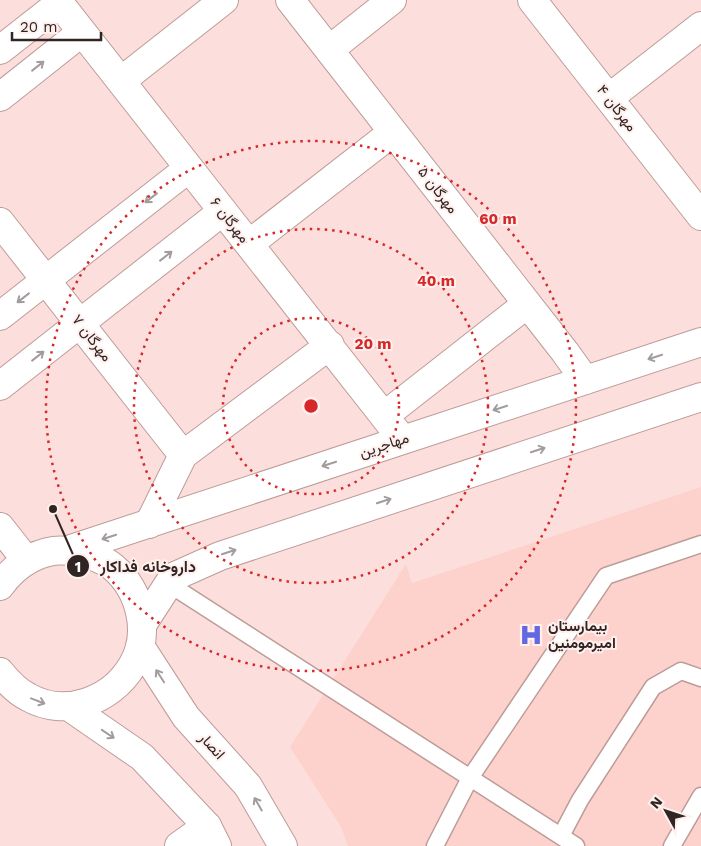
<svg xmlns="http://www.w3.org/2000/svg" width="701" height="846" font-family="'Work Sans',Vazirmatn,sans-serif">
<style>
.built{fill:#fdd2cc}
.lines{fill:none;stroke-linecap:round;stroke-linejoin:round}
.service-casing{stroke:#bd9c98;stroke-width:19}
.minor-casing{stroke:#bd9c98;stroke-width:30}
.secondary-casing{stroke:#bd9c98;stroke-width:30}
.service{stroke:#fff;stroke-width:16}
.minor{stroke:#fff;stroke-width:28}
.secondary{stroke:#fff;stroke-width:28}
.oneway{stroke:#a29d9c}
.ring{fill:none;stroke:#d62828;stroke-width:2.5;stroke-dasharray:2.5 5}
.labels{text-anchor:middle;stroke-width:4;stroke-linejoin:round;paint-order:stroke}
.street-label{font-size:15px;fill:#312523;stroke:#fff0ee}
.poi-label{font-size:15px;font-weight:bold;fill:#312523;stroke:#fff0ee;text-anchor:start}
.centre{fill:#d62828;stroke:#fff0ee;stroke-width:2.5}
.ring-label{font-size:15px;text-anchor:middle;font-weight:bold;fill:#d62828;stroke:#fff0ee;stroke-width:4;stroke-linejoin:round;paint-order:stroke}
.leader{fill:none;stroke:#312523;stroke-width:2}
.callout-dot{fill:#312523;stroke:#fff0ee;stroke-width:2}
.mark-label{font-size:15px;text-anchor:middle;font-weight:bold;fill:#fff}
.callout-label{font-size:16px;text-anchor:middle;font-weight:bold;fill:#312523;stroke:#fff0ee;stroke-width:4;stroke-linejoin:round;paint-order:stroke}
</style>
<rect width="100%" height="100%" fill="#fcdfdc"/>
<path class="built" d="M701 487V846H348L341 827 290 747 406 564 412 583Z"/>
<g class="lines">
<defs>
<path id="service" d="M169 584 576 846
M561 836 580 800 653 687 681 671 701 678
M435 846 470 778 606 576 701 544
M672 846 701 796"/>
<path id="minor" d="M57 0 402 439
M290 0 565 352 585 380
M532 0 701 216
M0 50 60 3
M329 50 392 0
M121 81 224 0
M0 97 82 32
M609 98 701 26
M0 222 183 455
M249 244 393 132
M0 316 189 168
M0 386 223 211
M384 416 527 304
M149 524 183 455 330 345
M0 527 26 560
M179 846 207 826"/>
<path id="secondary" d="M68 550 701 342
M0 586C16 563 45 545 74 552 88 554 102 558 113 567 140 590 152 633 132 666 111 701 65 718 28 697 16 691 8 682 0 672
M142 625 173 577 220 556 701 397
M140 646 186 717 248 786 283 846
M68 706 142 757 207 826 217 846"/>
</defs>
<use href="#service" class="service-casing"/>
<use href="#minor" class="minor-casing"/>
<use href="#secondary" class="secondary-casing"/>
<use href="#service" class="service"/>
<use href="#minor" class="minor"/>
<use href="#secondary" class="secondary"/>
</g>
<defs><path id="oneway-shaft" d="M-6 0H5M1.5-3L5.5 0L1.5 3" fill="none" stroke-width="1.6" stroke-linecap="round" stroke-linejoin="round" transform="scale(1.25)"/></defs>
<g class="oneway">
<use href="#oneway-shaft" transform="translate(38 66) rotate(-38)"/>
<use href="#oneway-shaft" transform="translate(151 198) rotate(142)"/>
<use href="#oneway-shaft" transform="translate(166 256) rotate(-38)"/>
<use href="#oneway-shaft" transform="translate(23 298) rotate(142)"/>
<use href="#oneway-shaft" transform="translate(38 356) rotate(-38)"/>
<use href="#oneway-shaft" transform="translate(655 357) rotate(162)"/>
<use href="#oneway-shaft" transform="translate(500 408) rotate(162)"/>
<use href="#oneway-shaft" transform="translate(538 450) rotate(-18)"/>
<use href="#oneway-shaft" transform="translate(329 464) rotate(162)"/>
<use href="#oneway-shaft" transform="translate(384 501) rotate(-18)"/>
<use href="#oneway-shaft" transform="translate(109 537) rotate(162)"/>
<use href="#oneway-shaft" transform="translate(229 552) rotate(-18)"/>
<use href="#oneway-shaft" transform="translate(160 676) rotate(-123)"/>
<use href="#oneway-shaft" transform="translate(38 701) rotate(21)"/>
<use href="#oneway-shaft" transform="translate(108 734) rotate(34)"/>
<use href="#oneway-shaft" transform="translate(258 804) rotate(-120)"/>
</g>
<g class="ring">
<circle cx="311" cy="406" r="88"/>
<circle cx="311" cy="406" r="177"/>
<circle cx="311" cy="406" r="265"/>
</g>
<defs>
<symbol id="hospital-bare" viewBox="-9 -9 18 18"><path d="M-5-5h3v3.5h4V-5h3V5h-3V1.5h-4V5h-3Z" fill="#6468e0" stroke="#fff0ee" stroke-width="2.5" paint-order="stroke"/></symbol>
</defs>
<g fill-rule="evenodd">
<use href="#hospital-bare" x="515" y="619" width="32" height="32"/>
</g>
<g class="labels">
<g class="street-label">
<text transform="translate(617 108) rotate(52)" y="5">مهرگان ۴</text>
<text transform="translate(438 190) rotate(52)" y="5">مهرگان ۵</text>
<text transform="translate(230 220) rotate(52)" y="5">مهرگان ۶</text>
<text transform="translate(92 338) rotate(52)" y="5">مهرگان ۷</text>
<text transform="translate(384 445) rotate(-18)" y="5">مهاجرین</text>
<text transform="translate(212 746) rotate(48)" y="5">انصار</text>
</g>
<g class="poi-label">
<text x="548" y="631">بیمارستان<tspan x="548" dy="17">امیرمومنین</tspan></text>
</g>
</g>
<circle cx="311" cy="406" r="8" class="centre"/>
<g class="ring-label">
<text x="498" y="224">60 m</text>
<text x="436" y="286">40 m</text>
<text x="373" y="349">20 m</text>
</g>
<path class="leader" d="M53 509L78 566"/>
<g class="callout-dot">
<circle cx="53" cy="509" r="5"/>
<circle cx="78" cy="566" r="12"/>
</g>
<g class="mark-label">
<text x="78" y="572">1</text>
</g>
<g class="callout-label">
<text x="148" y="572">داروخانه فداکار</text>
</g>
<g transform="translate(666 811) rotate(310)" stroke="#fff0ee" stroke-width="4" paint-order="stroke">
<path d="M0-4L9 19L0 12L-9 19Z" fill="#312523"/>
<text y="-8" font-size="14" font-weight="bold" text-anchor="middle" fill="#312523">N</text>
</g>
<path d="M12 32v8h89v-8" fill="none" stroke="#312523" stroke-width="2.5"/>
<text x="20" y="32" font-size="15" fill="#312523" stroke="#fff0ee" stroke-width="4" paint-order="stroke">20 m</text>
</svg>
